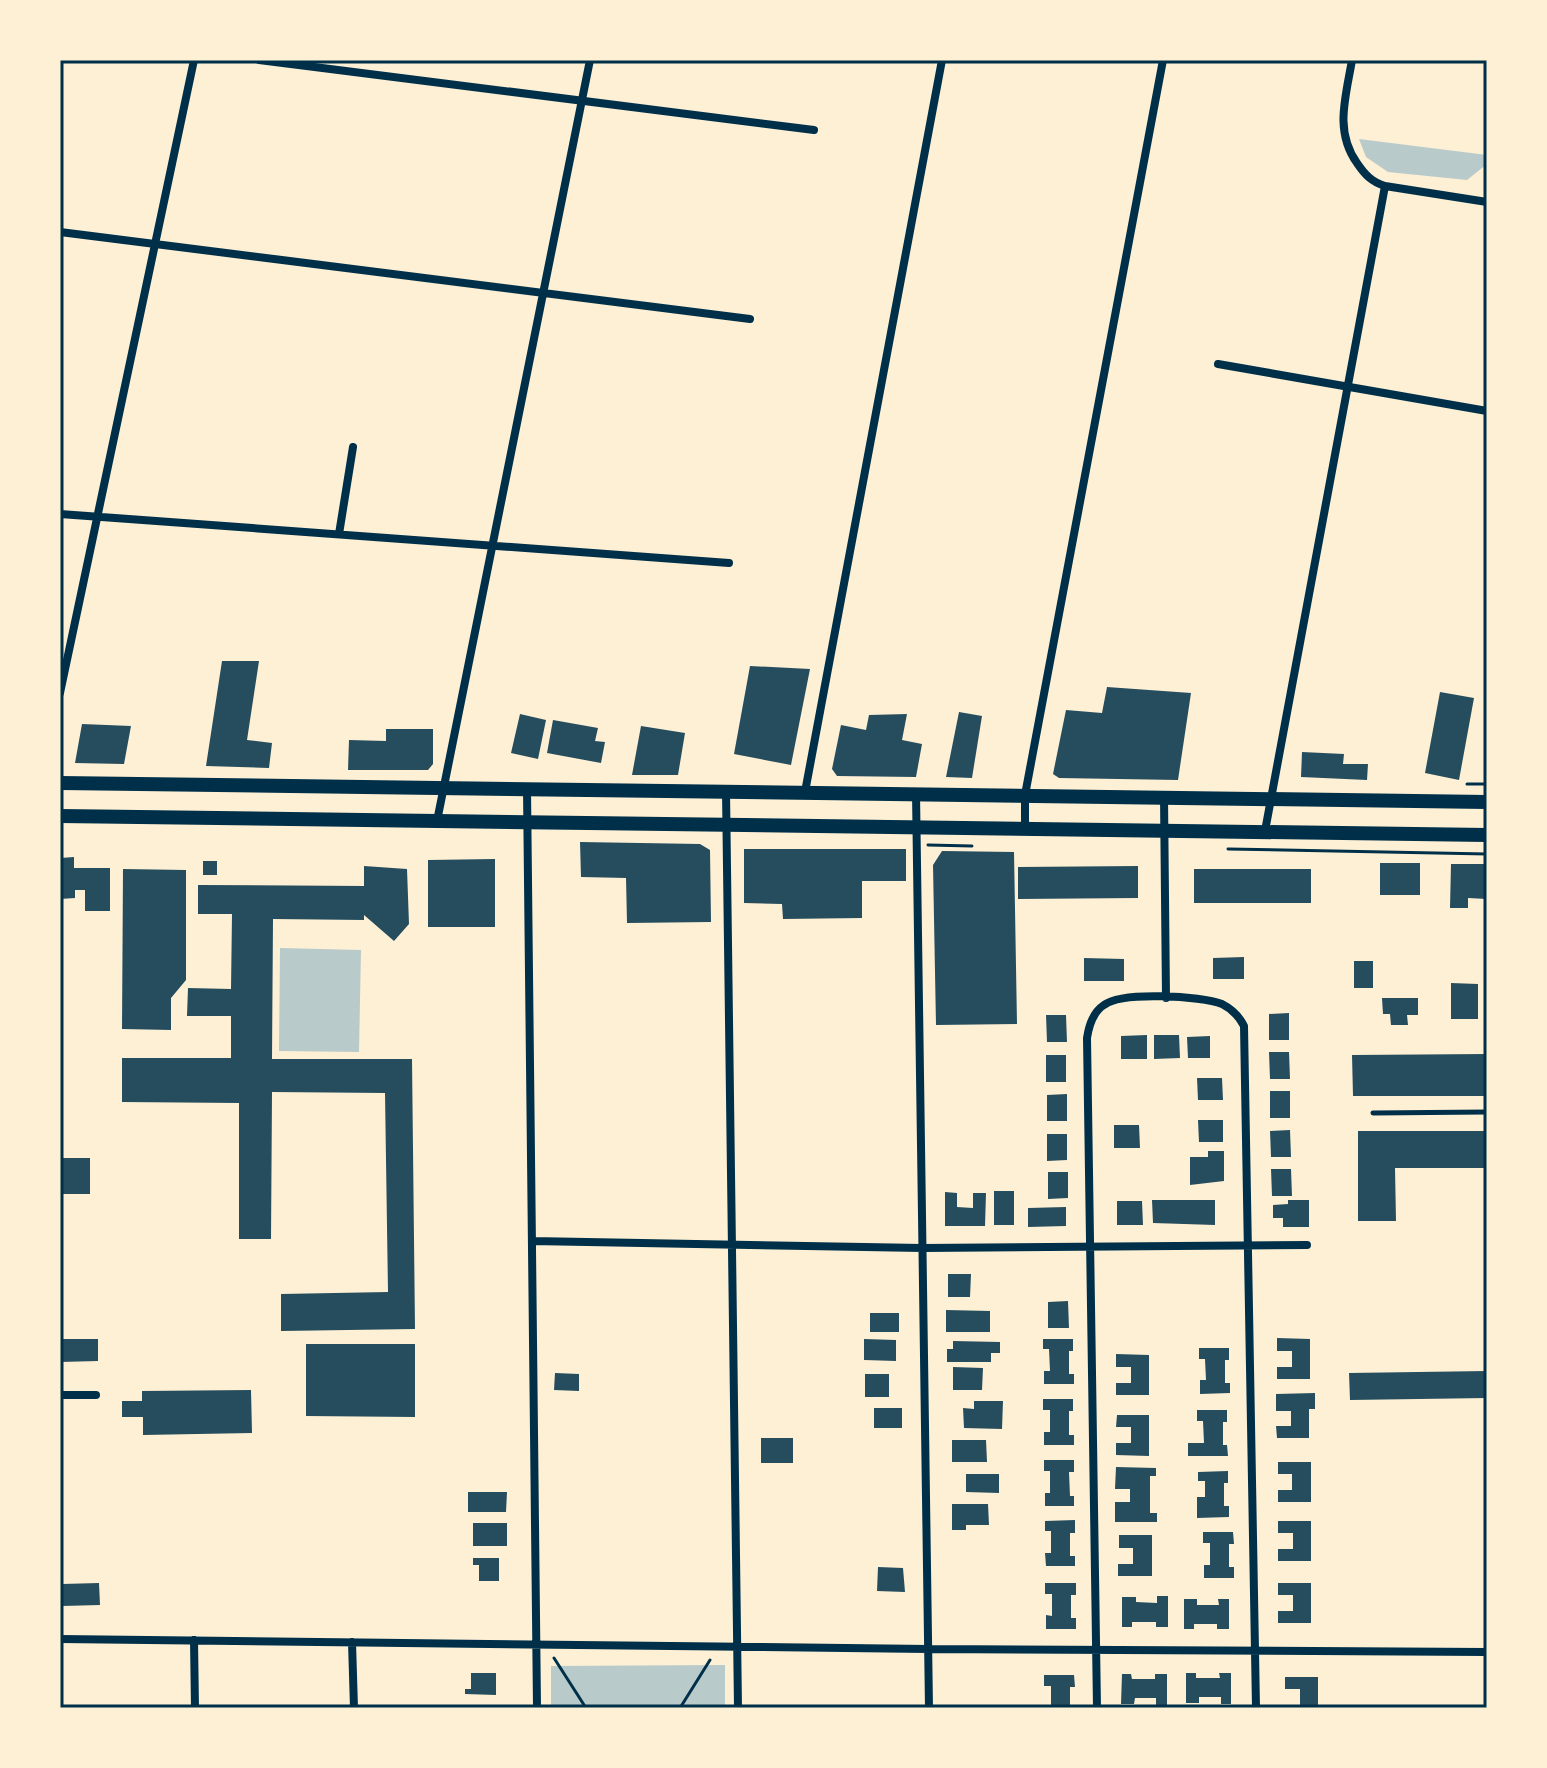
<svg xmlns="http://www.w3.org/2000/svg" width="1547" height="1768" font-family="'Crimson Pro',serif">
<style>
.green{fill:#b9caca}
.building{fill:#264d5e}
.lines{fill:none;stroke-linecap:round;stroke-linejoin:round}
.path{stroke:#003049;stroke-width:3}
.service{stroke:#003049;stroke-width:5}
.minor{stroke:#003049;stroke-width:8}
.primary{stroke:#003049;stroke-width:14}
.neatline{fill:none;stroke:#003049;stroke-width:3}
</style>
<rect width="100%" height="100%" fill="#fdf0d5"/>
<path class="green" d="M1359 139 1487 155V164L1467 180 1388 172 1366 157Z
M280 948 361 950 359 1052 279 1051Z
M725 1665V1708H551V1666Z"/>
<path class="building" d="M222 661H259L247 740 272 743 269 768 206 766Z
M750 666 810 669 791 765 734 754Z
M1107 687 1191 693 1178 780 1059 778 1053 774 1066 710 1102 713Z
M1440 692 1474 698 1459 780 1425 773Z
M959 712 982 716 972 778 946 777Z
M520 714 546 720 538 759 511 753Z
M907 714 902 740 922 744 916 777 837 776 832 769 841 725 866 730 869 715Z
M553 720 598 728 595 741 605 742 601 763 547 753Z
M82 724 131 726 124 764 75 763Z
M641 726 685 733 678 775H632Z
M386 729H433V764L428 770H348L349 740 386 741Z
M1302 752 1344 754 1343 764H1368L1367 780 1301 777Z
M580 842 700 844 710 850 711 922 627 923 626 878 581 877Z
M744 849H906V881H862V918L783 919 782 904 744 903Z
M942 851 1014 852 1017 1024 936 1025 933 865Z
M74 857V868H110V911H85V890H75V898L60 899V858Z
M495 859V927H428V860Z
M203 861H217V875H203Z
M1380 863H1420V895H1380Z
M1451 864H1487V899L1468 898V908H1450Z
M364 866 407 869 409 924 394 941 364 915V920L273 919 272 1059H412L415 1329 281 1331V1294L388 1292 385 1093 272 1092 271 1239H239V1103L122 1102V1058H231V1016H187L188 988 231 989 232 914H198V885L364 886Z
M1138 866V898L1018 899V867Z
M123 869 186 870V980L171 998V1030L122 1029Z
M1194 869H1311V903H1194Z
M1244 957V979H1213V958Z
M1084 958 1124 959V981H1084Z
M1354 961H1373V988H1354Z
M1451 983 1478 984V1019H1451Z
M1382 998H1418V1015H1407L1408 1025H1391L1390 1014H1383Z
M1289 1013V1040H1269V1014Z
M1046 1015H1066L1067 1042H1047Z
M1147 1035V1059H1121V1036Z
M1154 1035H1179L1180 1058 1154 1059Z
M1210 1036V1058H1188L1187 1037Z
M1269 1052H1289L1290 1079H1270Z
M1487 1054V1096H1353L1352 1055Z
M1046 1055H1066V1082H1046Z
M1197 1078H1222L1223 1100H1198Z
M1270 1091H1290V1118H1270Z
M1067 1094V1121H1047V1095Z
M1198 1120H1223V1142H1199Z
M1114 1125H1139L1140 1148H1114Z
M1290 1130 1291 1157H1271L1270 1131Z
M1358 1131H1487V1168H1395L1396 1221H1358Z
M1047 1134H1067V1160L1047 1161Z
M1208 1151H1224V1181L1190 1185V1157H1208Z
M60 1158H90V1194H60Z
M1271 1169H1291L1292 1196H1272Z
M1048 1172H1068V1198L1048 1199Z
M994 1191H1014V1225H994Z
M945 1192 957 1193V1207L973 1208V1193H986L985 1226H945Z
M1152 1200H1215V1225L1153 1223Z
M1288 1200H1309V1227H1283V1218H1273V1205L1288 1204Z
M1117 1201H1142L1143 1225H1117Z
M1066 1207V1226L1028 1227V1208Z
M948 1274H971L970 1297H948Z
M1068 1301 1069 1328H1048V1302Z
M946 1310 990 1311V1332H946Z
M870 1313H899V1332H870Z
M1277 1338 1310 1339V1379H1277V1367H1292V1351H1277Z
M60 1339H98V1361L60 1362Z
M864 1339 896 1340V1361L864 1360Z
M1043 1339H1073V1351H1069V1374H1074V1384H1044V1371H1050L1049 1349H1043Z
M953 1341 1000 1342V1353H991V1362H947V1349H953Z
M306 1344H415V1417L306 1416Z
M1199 1348H1229V1360H1225V1383H1230V1393L1200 1394V1380H1206L1205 1359H1199Z
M1116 1354 1149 1355V1395H1116V1383H1131V1367H1116Z
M953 1367 983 1368 982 1390H953Z
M1487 1371V1398L1350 1400 1349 1373Z
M555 1373 579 1374V1391L554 1390Z
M865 1374H889V1397H865Z
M251 1390 252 1433 143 1435V1417H122V1401H142V1391Z
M1315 1393V1409H1309V1438H1277L1276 1426H1291V1411H1276V1394Z
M1043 1399H1073V1411H1069V1435H1074V1445H1044V1432H1050V1410H1043Z
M974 1401H1003L1002 1429 964 1428 963 1408 974 1409Z
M874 1408H902V1428H874Z
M1197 1410H1227V1422H1223V1445H1227L1228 1456H1188V1443H1204L1203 1421H1197Z
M1117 1415H1149V1456L1116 1455V1443H1131V1427H1116Z
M761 1438H793V1463H761Z
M952 1440H986L987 1462H952Z
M1044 1460H1074V1472H1069L1070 1496H1074V1506H1045V1493H1050V1471H1044Z
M1278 1462H1311V1502H1278V1490H1292V1474H1278Z
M1116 1467 1156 1468V1476H1150V1513H1157V1522H1115V1502H1130V1489H1115Z
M1228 1471V1483H1224V1506H1229V1517L1197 1518V1497H1205V1481H1198V1472Z
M966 1474H999V1493L966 1492Z
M468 1492H507L506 1512H468Z
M952 1504H988L989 1525H966V1530H952Z
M1075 1520V1533H1070V1556H1075V1566H1046L1045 1553H1051V1531H1045V1521Z
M1278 1521H1311V1561H1278V1549H1293V1533H1278Z
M473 1523H507V1546H473Z
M1203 1532H1233L1234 1544H1229V1567H1234V1578H1204V1565H1210V1543H1203Z
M1119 1535H1152V1576H1118V1564H1133V1548H1119Z
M473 1558H499V1581H479V1565H473Z
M878 1567 903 1568 905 1592 877 1591Z
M99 1583 100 1605 62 1606V1584Z
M1045 1583H1076V1595H1071V1618H1076V1629H1046V1615L1052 1616V1594H1045Z
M1278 1583H1311V1623H1278V1611H1293V1595H1278Z
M1157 1596H1168V1627H1156V1622H1132V1627H1122V1597H1136V1602L1157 1603Z
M1184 1599H1197V1605H1219L1218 1599H1229V1629H1217V1624H1194V1629H1184Z
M471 1673H496V1695L465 1694V1689H471Z
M1186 1673H1196V1678H1220L1219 1673H1231V1704H1221V1697H1199V1703H1186Z
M1122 1674H1131L1132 1679H1155V1674H1167V1705H1156V1698H1135L1134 1704H1121Z
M1044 1675H1074L1075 1687H1070V1708H1051V1686H1044Z
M1285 1677H1318V1708H1300V1689H1285Z"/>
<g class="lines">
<path class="path" d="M1467 784H1487
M928 845 972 846
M1228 849 1487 854
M554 1658 586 1708
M680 1708 710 1660"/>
<path class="service" d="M1373 1113 1487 1112"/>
<path class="minor" d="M259 60 814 130
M1352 60C1346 96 1334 131 1357 163 1365 175 1372 182 1385 186L1487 202
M60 232 750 319
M1218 364 1487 411
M60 514 729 563
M339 534 353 447
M60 693 194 60
M527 789 537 1708
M726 791 738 1708
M805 792 942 60
M916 793 929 1708
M1164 796 1166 998
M437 821 590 60
M1025 828V795L1163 60
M1265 831 1385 186
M532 1241 922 1248 1307 1245
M60 1395H96
M60 1639 928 1649 1487 1652
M194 1640 195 1708
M352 1642 354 1708
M1097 1708 1087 1038C1089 1025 1093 1012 1104 1005 1122 991 1201 996 1222 1004 1232 1009 1239 1016 1244 1026L1256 1708"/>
<path class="primary" d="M60 783 1487 802
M60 816 1487 835"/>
</g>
<rect width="1547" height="1768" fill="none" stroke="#fdf0d5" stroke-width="124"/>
<rect x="62" y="62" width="1423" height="1644" class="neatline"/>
</svg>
